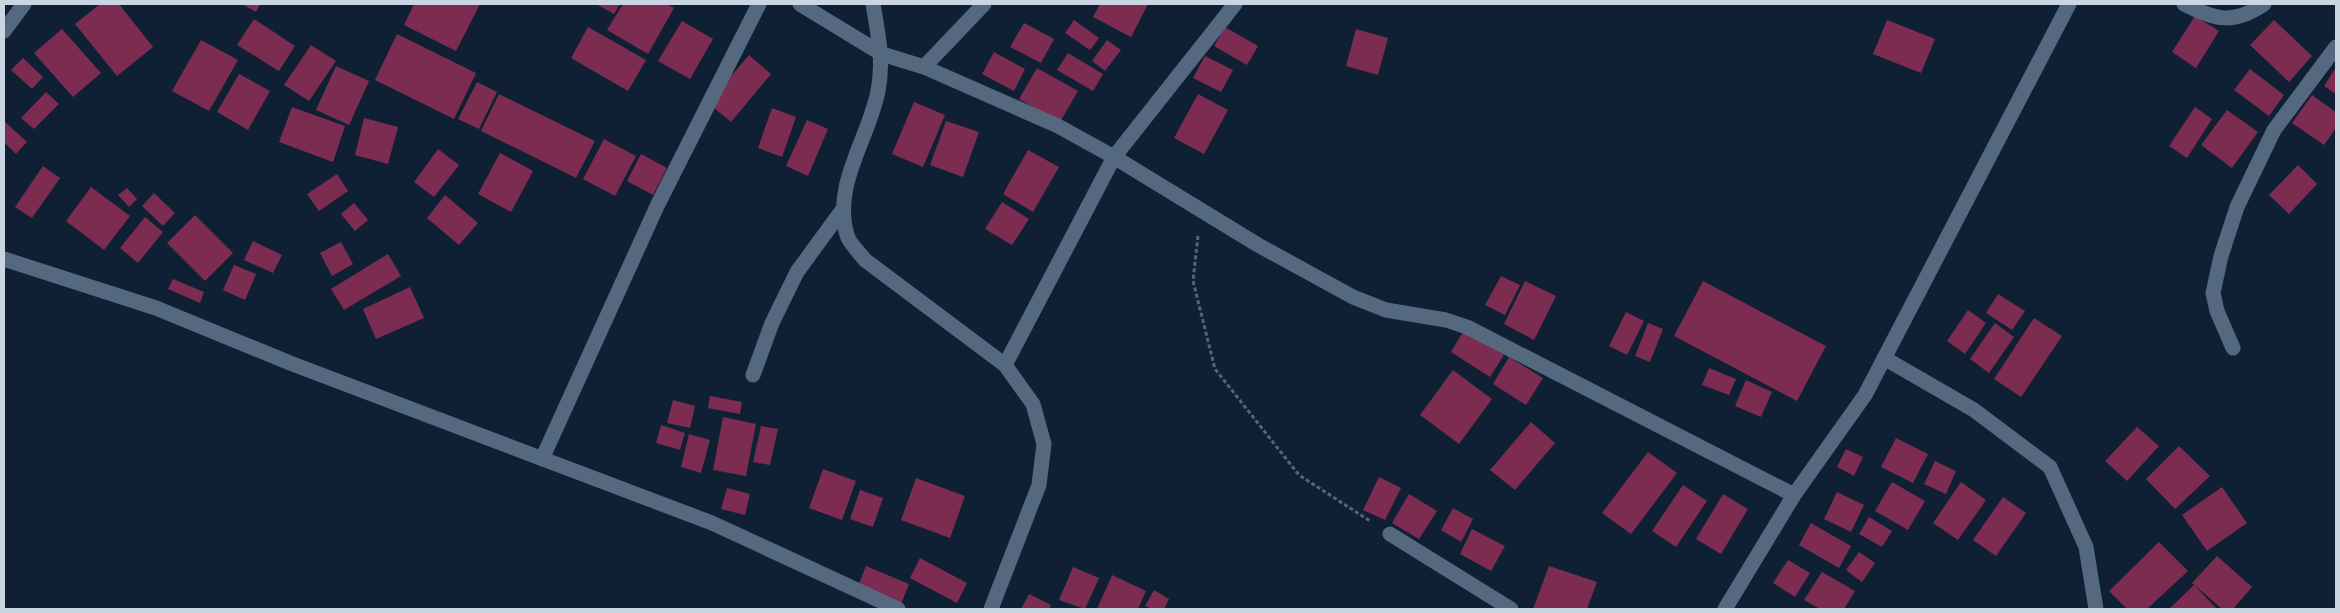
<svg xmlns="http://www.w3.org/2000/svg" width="2340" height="613" font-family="Arial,sans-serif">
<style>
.building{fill:#7c2c50}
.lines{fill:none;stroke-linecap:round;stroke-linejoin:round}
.path{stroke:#556477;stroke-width:3;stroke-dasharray:4 2.5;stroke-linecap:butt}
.minor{stroke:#546880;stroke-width:15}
</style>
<rect width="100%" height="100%" fill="#0f2035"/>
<path class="building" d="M100 4H119L153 47 117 76 75 24Z
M242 4H260L256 12Z
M414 4H480L456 51 404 25Z
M596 4H620L614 14Z
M623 4H667L674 8 648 54 607 30Z
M1100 4H1148L1131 37 1093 17Z
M2195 16 2219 31 2196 68 2172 52Z
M254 19 295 46 279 71 237 45Z
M1074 20 1099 38 1090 50 1065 33Z
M1887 20 1935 39 1921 73 1873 54Z
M2274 20 2312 56 2289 82 2250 45Z
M682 21 713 39 690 79 658 61Z
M1024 23 1054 39 1041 63 1010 47Z
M588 27 646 60 628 91 571 58Z
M1225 27 1258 46 1247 65 1214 46Z
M62 29 101 73 73 97 34 53Z
M1356 29 1388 38 1378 75 1346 66Z
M397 34 476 73 454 119 375 80Z
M201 40 238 60 209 111 172 91Z
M1107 40 1121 50 1105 71 1092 61Z
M311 45 336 61 309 101 284 85Z
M994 52 1025 69 1014 91 982 74Z
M1068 53 1103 74 1093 91 1057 70Z
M749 55 771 74 731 122 708 103Z
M1205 56 1233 70 1221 92 1193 78Z
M23 58 43 77 32 89 11 70Z
M336 66 369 81 349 125 316 110Z
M2336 67V94L2324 86Z
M1037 68 1078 91 1060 122 1019 99Z
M2250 69 2284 95 2269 116 2234 90Z
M239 74 270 91 248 130 217 112Z
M477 82 497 92 479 129 458 119Z
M46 92 59 104 34 129 21 118Z
M499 94 595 141 576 178 481 131Z
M1198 94 1228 110 1204 154 1174 138Z
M2312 95 2336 112V128L2324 145 2292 123Z
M914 102 945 115 923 167 892 154Z
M292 107 345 126 333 162 279 142Z
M2195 107 2212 119 2187 158 2169 146Z
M772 108 796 117 782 157 758 148Z
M2227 110 2258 132 2232 168 2201 145Z
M364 118 398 127 388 164 355 155Z
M807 120 828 129 808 176 786 166Z
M4 121 27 142 16 154 4 142Z
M946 121 979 132 963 177 930 165Z
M604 139 636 156 615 196 583 179Z
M438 149 459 165 434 197 414 182Z
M1028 150 1059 167 1033 212 1003 194Z
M500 153 533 171 511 212 478 194Z
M641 154 667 168 653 195 627 181Z
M2298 165 2317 184 2289 214 2269 195Z
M43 166 60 178 32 218 15 207Z
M337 174 348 191 319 211 307 194Z
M91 187 130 216 104 250 66 221Z
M127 188 137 199 129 207 118 195Z
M154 193 175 213 163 226 142 206Z
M445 195 478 223 459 245 427 218Z
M1002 202 1029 219 1012 245 985 229Z
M354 203 368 220 355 231 341 214Z
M195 215 233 253 205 281 167 243Z
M145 217 163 232 138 263 120 248Z
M253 241 282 255 273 273 244 260Z
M341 242 353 264 332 276 320 253Z
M388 254 401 276 344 310 331 289Z
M234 265 256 274 245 300 223 290Z
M1501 276 1520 285 1505 315 1485 305Z
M173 279 204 292 200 303 168 289Z
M1525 281 1556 296 1534 340 1504 324Z
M1703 281 1826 346 1797 401 1674 336Z
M410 287 424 318 376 339 363 309Z
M1998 294 2025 311 2012 330 1986 313Z
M1968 310 1986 323 1965 354 1947 341Z
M1626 312 1644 321 1627 355 1609 346Z
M2034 318 2062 336 2021 397 1994 379Z
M1648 323 1663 329 1650 362 1635 356Z
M1995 323 2014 337 1989 373 1970 359Z
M1464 330 1504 355 1490 377 1451 352Z
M1509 357 1543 378 1526 405 1493 384Z
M1709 368 1736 379 1729 395 1702 385Z
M1453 370 1492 399 1459 444 1420 415Z
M1746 380 1772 392 1761 417 1735 406Z
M710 396 742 402 740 414 708 408Z
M673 400 695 406 690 428 667 423Z
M723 417 756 424 746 476 713 470Z
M1531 422 1555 443 1515 490 1490 470Z
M661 425 685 433 680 450 656 443Z
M761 426 778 429 770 465 753 462Z
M2137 427 2159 446 2127 481 2105 461Z
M689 434 710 440 701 473 681 467Z
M1896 438 1928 454 1913 483 1881 467Z
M2179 446 2210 476 2175 509 2146 479Z
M1846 449 1863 457 1854 476 1837 467Z
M1648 452 1677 473 1631 534 1602 513Z
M1935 461 1956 471 1946 494 1924 484Z
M823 469 856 481 842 520 809 508Z
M1379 477 1401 488 1385 520 1363 510Z
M916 478 965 496 950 538 901 520Z
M1892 482 1925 501 1908 530 1875 511Z
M1961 482 1986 500 1958 540 1933 523Z
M1683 485 1707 501 1676 547 1652 531Z
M2222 487 2247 523 2207 551 2182 515Z
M727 488 750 494 745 515 721 509Z
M860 490 883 498 873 527 850 519Z
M1837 492 1864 505 1851 532 1824 519Z
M1409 494 1437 511 1419 539 1392 523Z
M1723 494 1748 509 1721 554 1696 539Z
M2003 497 2026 513 1996 556 1973 540Z
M1453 508 1473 519 1461 542 1441 530Z
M1869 517 1892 531 1882 547 1859 534Z
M1811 523 1851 546 1839 568 1799 545Z
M1472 529 1505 546 1491 571 1460 554Z
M2159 542 2188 571 2147 609H2127L2109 591Z
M1859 552 1875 563 1862 582 1846 570Z
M2217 556 2252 587 2233 609H2222L2192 583Z
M920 558 967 583 957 603 910 578Z
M1788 560 1810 573 1795 597 1773 583Z
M866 566 909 584 901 604 858 586Z
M1549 566 1597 582 1587 609H1533Z
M1073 567 1099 578 1085 609 1059 600Z
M1822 572 1855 591 1844 609H1820L1804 600Z
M1112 575 1146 591 1138 609H1097Z
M2194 585 2217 609H2169Z
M1154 590 1169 599 1164 609H1153L1145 606Z
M1029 594 1051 605 1049 609H1021Z"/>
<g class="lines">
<path class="path" d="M1198 236 1193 281 1215 369 1299 475 1370 521"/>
<path class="minor" d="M800 4 882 54 924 67 1058 126 1114 157 1258 245 1353 297 1386 310 1446 320 1467 327 1794 495
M873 4C878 34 884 61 878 91 869 138 832 185 847 235 849 243 859 252 865 260L1005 365 1033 404 1044 444 1039 485 991 609
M2184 4C2216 20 2233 25 2264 4
M4 31 24 4
M924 67 984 4
M4 259 156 308 290 363 712 523 898 609
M2233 348 2217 311 2213 293 2221 256 2237 207 2274 130 2336 47
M1884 358 1974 410 2050 467 2086 547 2096 609
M1005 365 1114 157 1235 4
M753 375 772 323 797 272 843 209
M542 459 658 204 759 4
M1390 534 1511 609
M1725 609 1794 495 1865 395 2069 4"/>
</g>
<rect width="2340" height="613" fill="none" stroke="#cad5e3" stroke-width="10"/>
</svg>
